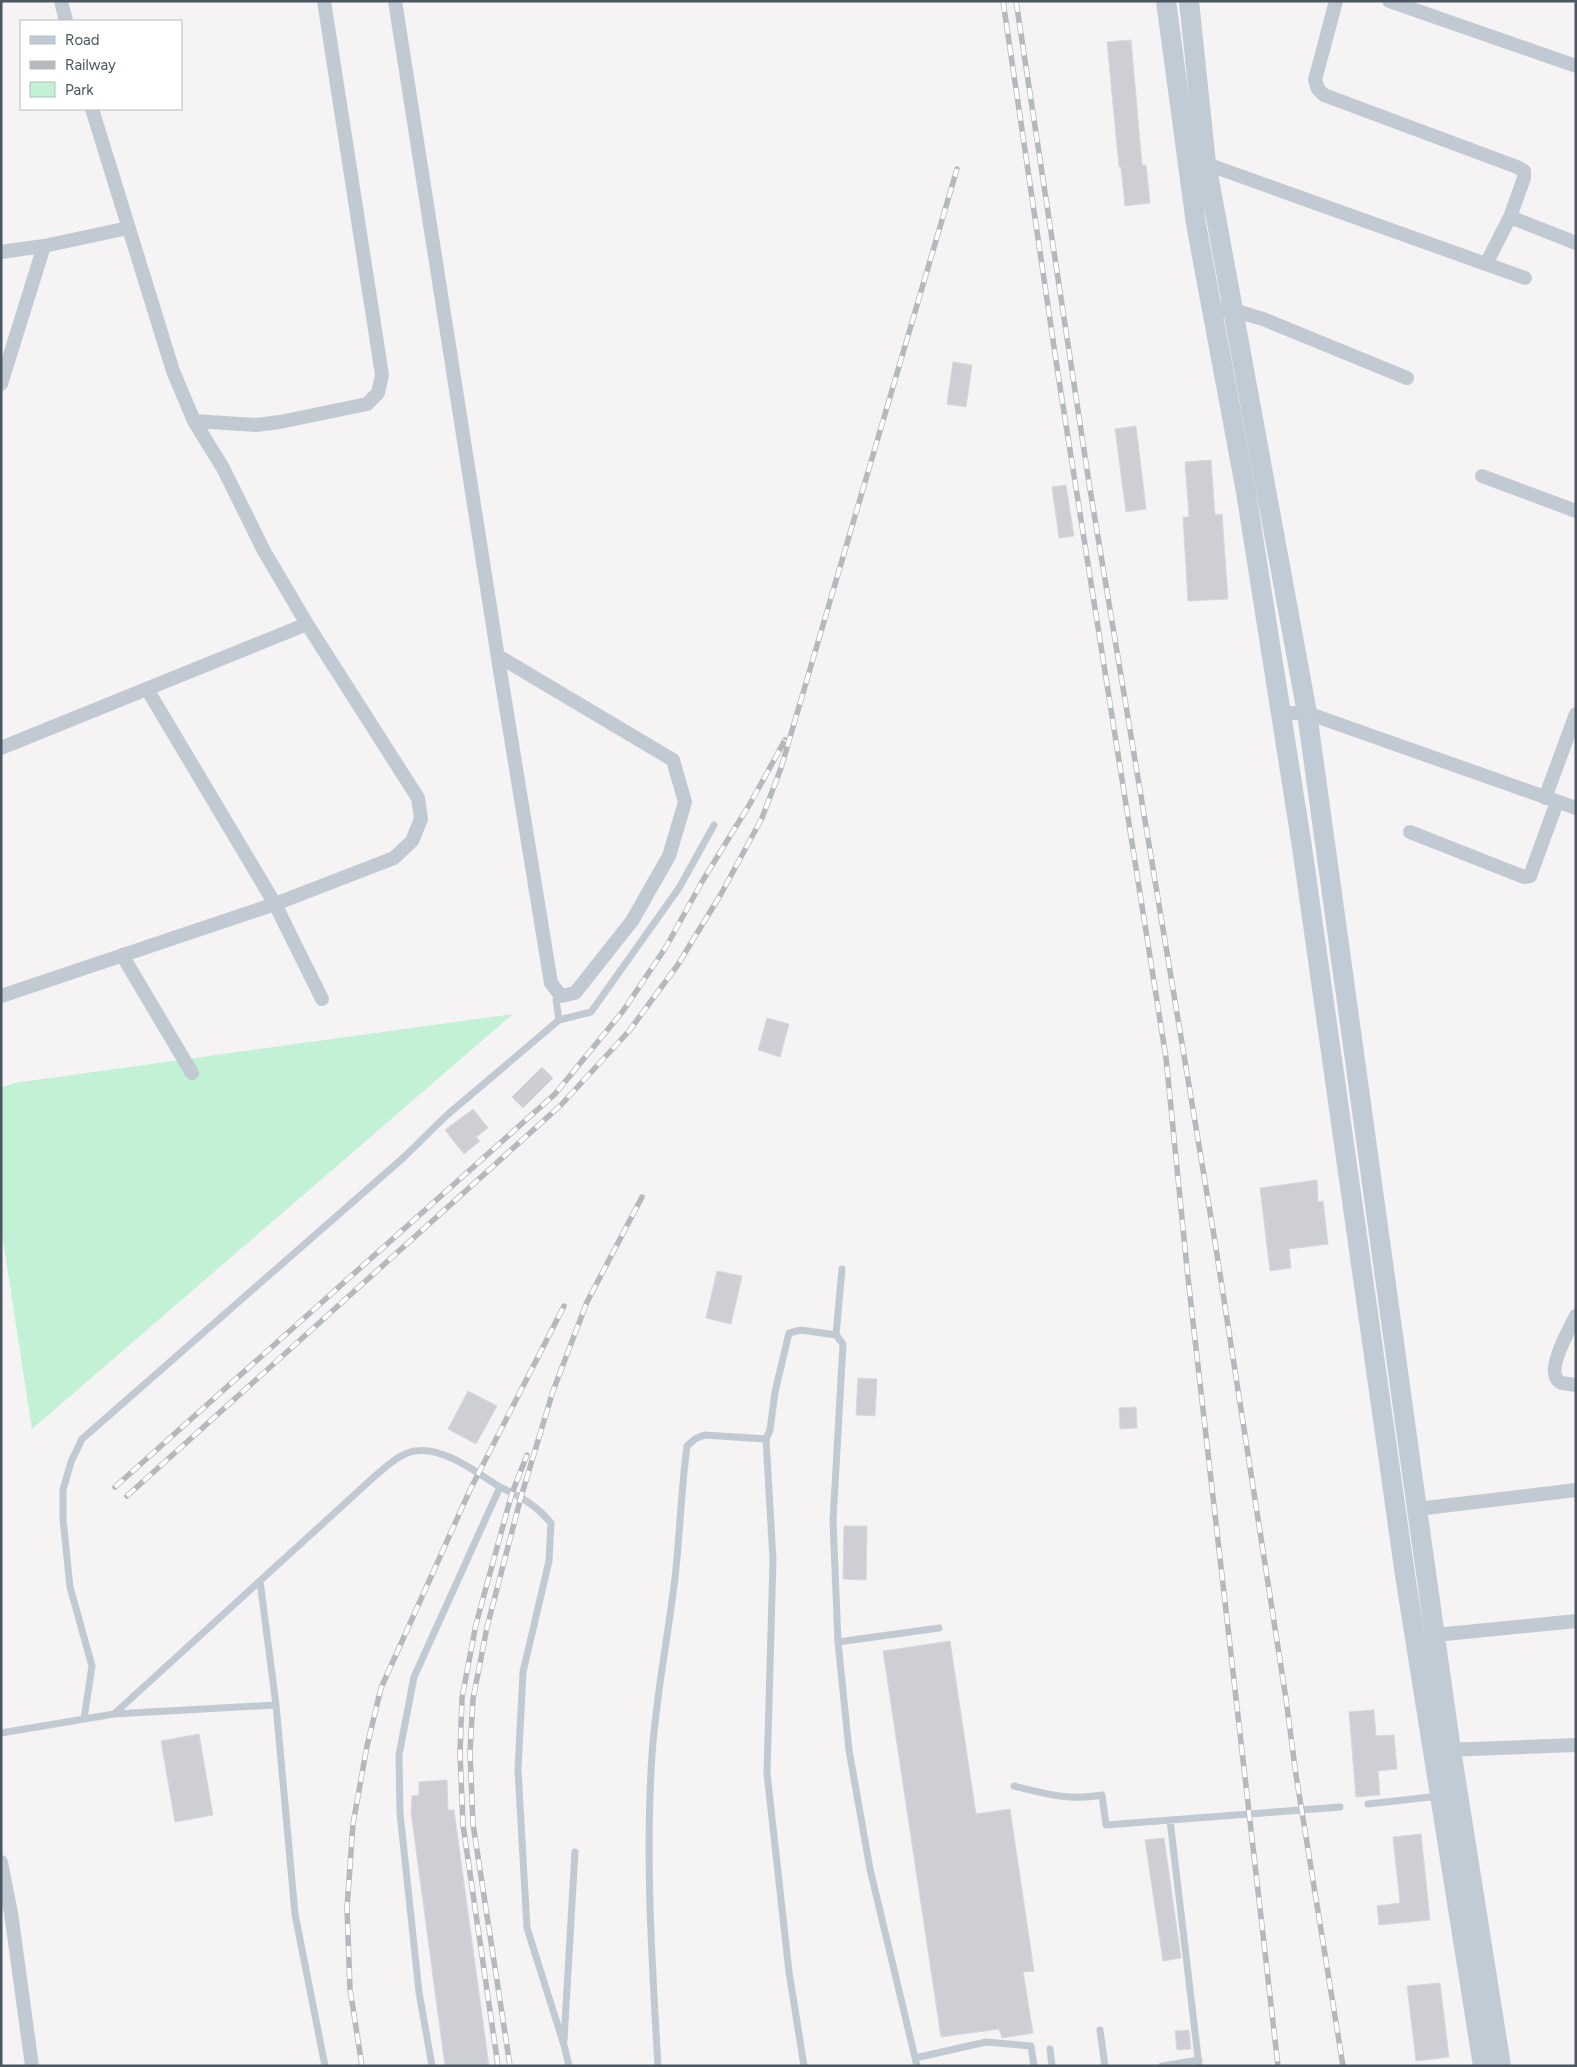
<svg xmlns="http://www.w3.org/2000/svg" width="1577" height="2067" font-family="Figtree,sans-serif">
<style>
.green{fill:#c3f1d5}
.building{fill:#cdcfd5;stroke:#d7d9de}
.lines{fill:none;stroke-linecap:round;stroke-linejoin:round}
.lane{stroke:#c1cad2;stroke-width:7}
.street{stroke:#c1cad2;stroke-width:14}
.secondary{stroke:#c1cbd6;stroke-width:20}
.rail-casing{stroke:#b5b8bd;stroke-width:5.5}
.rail{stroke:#fff;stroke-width:4;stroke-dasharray:11;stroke-linecap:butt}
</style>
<rect width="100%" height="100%" fill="#f5f3f3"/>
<path class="green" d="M513 1014 32 1429 1 1227V1088L14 1083Z"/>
<path class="building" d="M1131 40 1142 165H1146L1150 203 1125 206 1121 167H1119L1107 42Z
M953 362 972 365 966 407 947 404Z
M1136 426 1146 509 1126 512 1115 429Z
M1211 460 1215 515 1222 514 1228 599 1188 601 1183 517H1189L1185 462Z
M1066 485 1074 536 1059 538 1052 487Z
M767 1018 789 1024 780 1057 758 1050Z
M542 1067 553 1078 523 1108 512 1097Z
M473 1109 488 1128 476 1137 480 1141 464 1154 445 1130Z
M1317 1180 1318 1202 1323 1201 1328 1244 1289 1249 1291 1268 1270 1271 1260 1188Z
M717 1271 742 1276 731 1324 706 1318Z
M858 1378 877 1379 875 1416 856 1415Z
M468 1391 497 1406 476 1444 448 1429Z
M1136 1407 1137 1428 1120 1429 1119 1408Z
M844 1526H867L866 1580 843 1579Z
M950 1641 976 1814 1010 1809 1034 1971 1023 1972 1033 2033 1002 2038 999 2029 941 2037 883 1651Z
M1374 1710 1376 1736 1394 1735 1397 1769 1378 1771 1380 1795 1356 1797 1349 1712Z
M199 1734 213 1815 175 1822 161 1741Z
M447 1780 448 1810H454L489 2066H445L411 1812 412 1796 419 1795V1782Z
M1421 1834 1430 1920 1379 1925 1377 1906 1400 1903 1393 1837Z
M1164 1838 1181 1958 1163 1961 1145 1840Z
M1440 1983 1449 2057 1416 2061 1407 1986Z
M1189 2030 1191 2049 1177 2050 1175 2031Z"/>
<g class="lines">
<path class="lane" d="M559 1020 591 1012 679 888 714 825
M836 1335 842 1269
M766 1439 773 1560 767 1773 789 1972 804 2066
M500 1487C521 1497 536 1505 551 1523L549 1561 523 1672 518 1770 527 1928 564 2045 569 2066
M260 1581 276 1705
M838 1642 939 1628
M114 1714 375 1476C386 1467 400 1453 415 1451 443 1446 477 1473 500 1487L414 1677 399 1755 400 1813 419 1992 432 2066
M84 1719 92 1666 70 1587 63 1519V1490L71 1462 82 1439 403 1158 447 1115 559 1020 556 1000 561 996
M1 1733 114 1714 276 1705 295 1914 325 2066
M1014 1786C1047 1794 1069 1801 1102 1795L1106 1825 1340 1807
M1368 1804 1439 1796
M1170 1820 1199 2066
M1100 2030 1105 2066
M564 2040 575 1852
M1050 2049 1052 2066
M915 2058 986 2042 1031 2046 1034 2066
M658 2066C652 1963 645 1858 652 1755 656 1696 668 1637 675 1578 680 1534 681 1490 687 1446L695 1439 704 1435 766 1439 770 1430 775 1392 789 1333 801 1330 836 1335 843 1344 833 1521 838 1642 849 1750 870 1869 917 2066
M1162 2066 1199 2060"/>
<path class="street" d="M61 1 66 21
M395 1C445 329 497 656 551 983L561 996 575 993 632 921 669 856 685 802 673 760 498 656
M1336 1 1315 80 1318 89 1324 95 1517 167 1524 171V178L1510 217 1576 243
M1389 1 1576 66
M92 109 173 371 194 421 223 468 264 551 307 624
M1201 162 1525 278
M1 252 44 246 128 228
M1486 264 1510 217
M1212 310H1233L1263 319 1407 378
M1 384 44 246
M194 421 256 425 280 422 367 404 378 393 382 375 324 1
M1482 476 1576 511
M147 689 275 904 322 999
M1281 713H1307L1576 808
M1 748 307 624 418 798 421 819 412 841 394 858 275 904 1 996
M1545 798 1576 714
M1410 832 1524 877 1530 876 1557 802
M122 955 192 1073
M1576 1316C1570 1328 1544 1372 1560 1382 1564 1384 1571 1384 1576 1385
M1417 1509 1576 1490
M1435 1635 1576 1621
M1444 1750 1576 1745
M1 1862 11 1913 32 2066"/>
<path class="secondary" d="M1166 1 1196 224 1246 492 1302 847 1405 1575 1483 2066
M1189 1 1206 163 1307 713 1417 1509 1451 1750 1501 2066"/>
<defs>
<path id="rail" d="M1003 1 1058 374 1166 1058 1188 1278 1278 2066
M1016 1 1089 483 1215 1242 1286 1699 1296 1775 1343 2066
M115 1487 555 1094 623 1011 666 947 703 880 751 802 785 740
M127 1496 561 1105 629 1031 677 966 721 894 762 818 781 768 957 169
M362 2066 350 1989 347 1908 353 1824 367 1746 381 1688 470 1490 564 1306
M498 2066 463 1825 460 1753 462 1698 476 1624 512 1493 527 1455
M510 2066 473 1824 470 1752 473 1699 487 1627 521 1497 553 1391 587 1302 642 1197"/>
</defs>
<use href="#rail" class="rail-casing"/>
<use href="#rail" class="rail"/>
</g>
<rect width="1577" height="2067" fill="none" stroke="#4a5661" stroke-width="5"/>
<rect x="20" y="20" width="162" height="90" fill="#ffffff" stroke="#b7bbc0"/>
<rect x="30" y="36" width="25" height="8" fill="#c1cbd6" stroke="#b7bbc0"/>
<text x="65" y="45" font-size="15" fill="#4a5661">Road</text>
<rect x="30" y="61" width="25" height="8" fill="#b5b8bd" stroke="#b7bbc0"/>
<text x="65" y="70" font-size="15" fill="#4a5661">Railway</text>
<rect x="30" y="82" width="25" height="15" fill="#c3f1d5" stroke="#b7bbc0"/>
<text x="65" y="95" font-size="15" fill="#4a5661">Park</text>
</svg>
